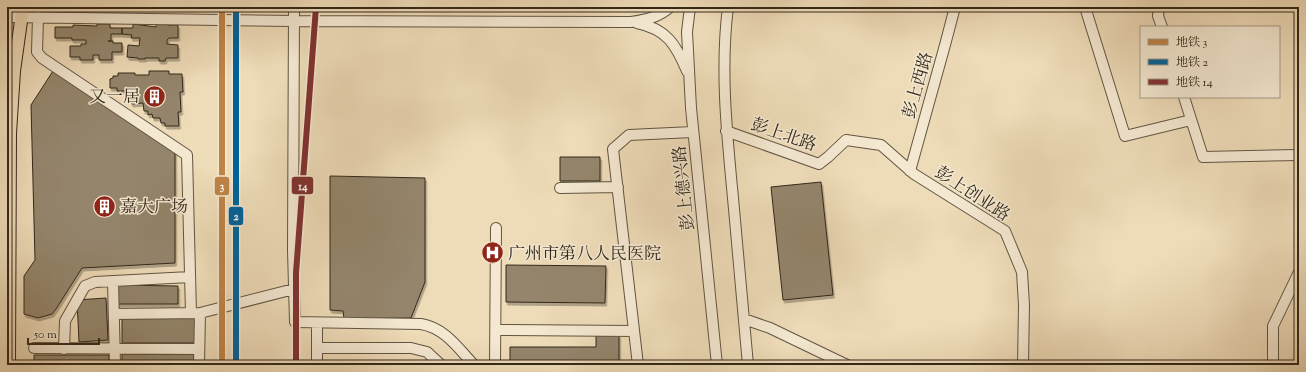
<svg xmlns="http://www.w3.org/2000/svg" width="1306" height="372" font-family="'Sorts Mill Goudy','Noto Serif SC',serif">
<style>
.building{fill:#94856c;stroke:#32281a;filter:url(#shadow)}
.lines{fill:none;stroke-linecap:round;stroke-linejoin:round}
.minor-casing{stroke:#615542;stroke-width:12}
.major-casing{stroke:#32281a;stroke-width:14}
.minor{stroke:#f4e8d1;stroke-width:10}
.major{stroke:#eedbb8;stroke-width:12}
.metro-1-casing{stroke:#f4e8d1;stroke-width:9}
.metro-2-casing{stroke:#f4e8d1;stroke-width:9}
.metro-3-casing{stroke:#f4e8d1;stroke-width:9}
.metro-1{stroke:#be8346;stroke-width:6}
.metro-2{stroke:#00629b;stroke-width:6}
.metro-3{stroke:#81312f;stroke-width:6}
.labels{text-anchor:middle;stroke-width:3;stroke-linejoin:round;paint-order:stroke}
.street-label{font-size:17px;fill:#32281a;stroke:#f4e8d1}
.poi-label{font-size:17px;fill:#32281a;stroke:#f4e8d1;text-anchor:start}
.line-badge{stroke:#f4e8d1;stroke-width:1.5}
.badge-label{font-size:11px;text-anchor:middle;font-weight:bold;fill:#fff}
</style>
<defs>
<filter id="shadow"><feDropShadow dx="1.5" dy="3" stdDeviation="0" flood-color="#0004"/></filter>
</defs>
<rect width="100%" height="100%" fill="#eedbb8"/>
<filter id="stains"><feTurbulence type="fractalNoise" baseFrequency=".005" numOctaves="4"/><feColorMatrix values="0 0 0 0 .2 0 0 0 0 .09 0 0 0 0 .02 0 0 0 .5 -.17"/></filter>
<radialGradient id="worn" r=".72"><stop offset=".6" stop-color="#630" stop-opacity="0"/><stop offset="1" stop-color="#630" stop-opacity=".3"/></radialGradient>
<path class="building" d="M156 23H168V25H178V38H169L167 40V44L178 45V58H166L165 61H159V58H145V59H138V58L127 57 128 45 139 46 140 38H131L132 35 122 34V28H133V24L156 27Z
M97 24H110V28H122V34H111V41H108H113V43H122V52H112V60H99V55H93V60H80V57H70V46H81V44H86V40H72V38H55V27H73V25L97 26Z
M53 71 175 152V263L82 268 56 309 52 314 38 318 24 314V276L35 260 31 105Z
M149 71H169V74H182L183 92H180L181 112H178L179 126H165V123H161L160 118H153L152 114 148 115V111H144L143 103 132 104 130 100V93H125V91H117V88H110V79L113 78V76H118V73H135V75H149Z
M560 157H600V181H560Z
M330 176 425 178V282L411 318 344 319 343 311 330 310Z
M821 182 833 295 783 300 771 187Z
M506 265 606 266 605 303 506 302Z
M115 285 178 286V304H115Z
M106 298 108 340 79 342 77 300Z
M195 317V343H122V318Z
M596 335H619V365H510V347H596Z
M122 354H196V365H122Z
M34 355H109V365H34Z"/>
<g class="lines">
<defs>
<path id="minor" d="M294 7 293 250 295 322 421 324C445 328 458 348 474 365
M690 7 687 32 691 108 717 365
M728 7C720 70 727 135 733 198 738 254 743 309 748 365
M1085 7 1125 136 1191 120
M1159 7 1158 16 1162 27
M7 17 294 21 631 22C646 20 659 17 670 7
M38 17 37 52 42 58 187 155 191 313
M637 23C667 29 676 45 687 71
M1184 97 1203 157 1299 155
M726 131 819 164 828 157 846 140 881 145 914 174 1005 231 1022 272 1024 305 1023 365
M910 171 945 45 955 7
M560 188 618 187
M113 281 115 365
M114 314 200 313 294 289
M744 319 770 328 847 365
M496 330 634 331
M34 348 199 349
M317 348H411L427 352 441 365
M64 349 65 321 85 286 95 282 190 277
M199 365 200 313
M317 365V323
M495 365 496 228
M638 365 613 149 629 135 693 132
M1273 365V326L1299 272"/>
<path id="major" d="M9 365 10 133 14 71 23 7"/>
</defs>
<use href="#minor" class="minor-casing"/>
<use href="#major" class="major-casing"/>
<use href="#minor" class="minor"/>
<use href="#major" class="major"/>
<defs>
<path id="metro-1" d="M222 7V365"/>
<path id="metro-2" d="M236 7V365"/>
<path id="metro-3" d="M296 365V273L316 7"/>
</defs>
<use href="#metro-1" class="metro-1-casing"/>
<use href="#metro-2" class="metro-2-casing"/>
<use href="#metro-3" class="metro-3-casing"/>
<use href="#metro-1" class="metro-1"/>
<use href="#metro-2" class="metro-2"/>
<use href="#metro-3" class="metro-3"/>
</g>
<defs>
<symbol id="building-disc" viewBox="-11 -11 22 22"><circle r="9.5" fill="#8f2418" stroke="#f4e8d1"/><path d="M-4-6H4V6H1V3H-1V6H-4ZM-2.5-4.3h1.7v1.8h-1.7ZM.8-4.3h1.7v1.8H.8ZM-2.5-1h1.7V.8h-1.7ZM.8-1h1.7V.8H.8Z" fill="#fff"/></symbol>
<symbol id="hospital-disc" viewBox="-11 -11 22 22"><circle r="9.5" fill="#8f2418" stroke="#f4e8d1"/><path d="M-5-5h3v3.5h4V-5h3V5h-3V1.5h-4V5h-3Z" fill="#fff"/></symbol>
</defs>
<g fill-rule="evenodd">
<use href="#building-disc" x="142" y="84" width="25" height="25"/>
<use href="#building-disc" x="92" y="194" width="25" height="25"/>
<use href="#hospital-disc" x="480" y="240" width="25" height="25"/>
</g>
<g class="labels">
<g class="street-label">
<text transform="translate(917 85) rotate(-74)" y="6">彭上西路</text>
<text transform="translate(784 134) rotate(19)" y="6">彭上北路</text>
<text transform="translate(683 188) rotate(-96)" y="6">彭上德兴路</text>
<text transform="translate(973 193) rotate(33)" y="6">彭上创业路</text>
</g>
<g class="poi-label">
<text x="140" y="102" text-anchor="end">又一居</text>
<text x="120" y="212">嘉大广场</text>
<text x="508" y="259">广州市第八人民医院</text>
</g>
</g>
<g class="line-badge">
<rect x="291" y="176" width="23" height="19" rx="4" fill="#81312f"/>
<rect x="214" y="176" width="16" height="20" rx="4" fill="#be8346"/>
<rect x="228" y="206" width="16" height="20" rx="4" fill="#00629b"/>
</g>
<g class="badge-label">
<text x="303" y="190">14</text>
<text x="222" y="190">3</text>
<text x="236" y="220">2</text>
</g>
<rect width="1306" height="372" fill="none" stroke="#eedbb8" stroke-width="24"/>
<rect x="8" y="8" width="1290" height="356" fill="none" stroke="#32281a" stroke-width="2"/>
<rect x="12" y="12" width="1282" height="348" fill="none" stroke="#32281a"/>
<rect x="1140" y="26" width="140" height="72" fill="#f4e8d1" stroke="#a69b88"/>
<rect x="1148" y="39" width="20" height="6" fill="#be8346" stroke="#a69b88"/>
<text x="1176" y="46" font-size="12" fill="#32281a">地铁 3</text>
<rect x="1148" y="59" width="20" height="6" fill="#00629b" stroke="#a69b88"/>
<text x="1176" y="66" font-size="12" fill="#32281a">地铁 2</text>
<rect x="1148" y="79" width="20" height="6" fill="#81312f" stroke="#a69b88"/>
<text x="1176" y="86" font-size="12" fill="#32281a">地铁 14</text>
<path d="M28 338v6h71v-6" fill="none" stroke="#32281a" stroke-width="2"/>
<text x="34" y="338" font-size="12" fill="#32281a" stroke="#f4e8d1" stroke-width="3" paint-order="stroke">50 m</text>
<rect width="100%" height="100%" filter="url(#stains)"/>
<rect width="100%" height="100%" fill="url(#worn)"/>
</svg>
